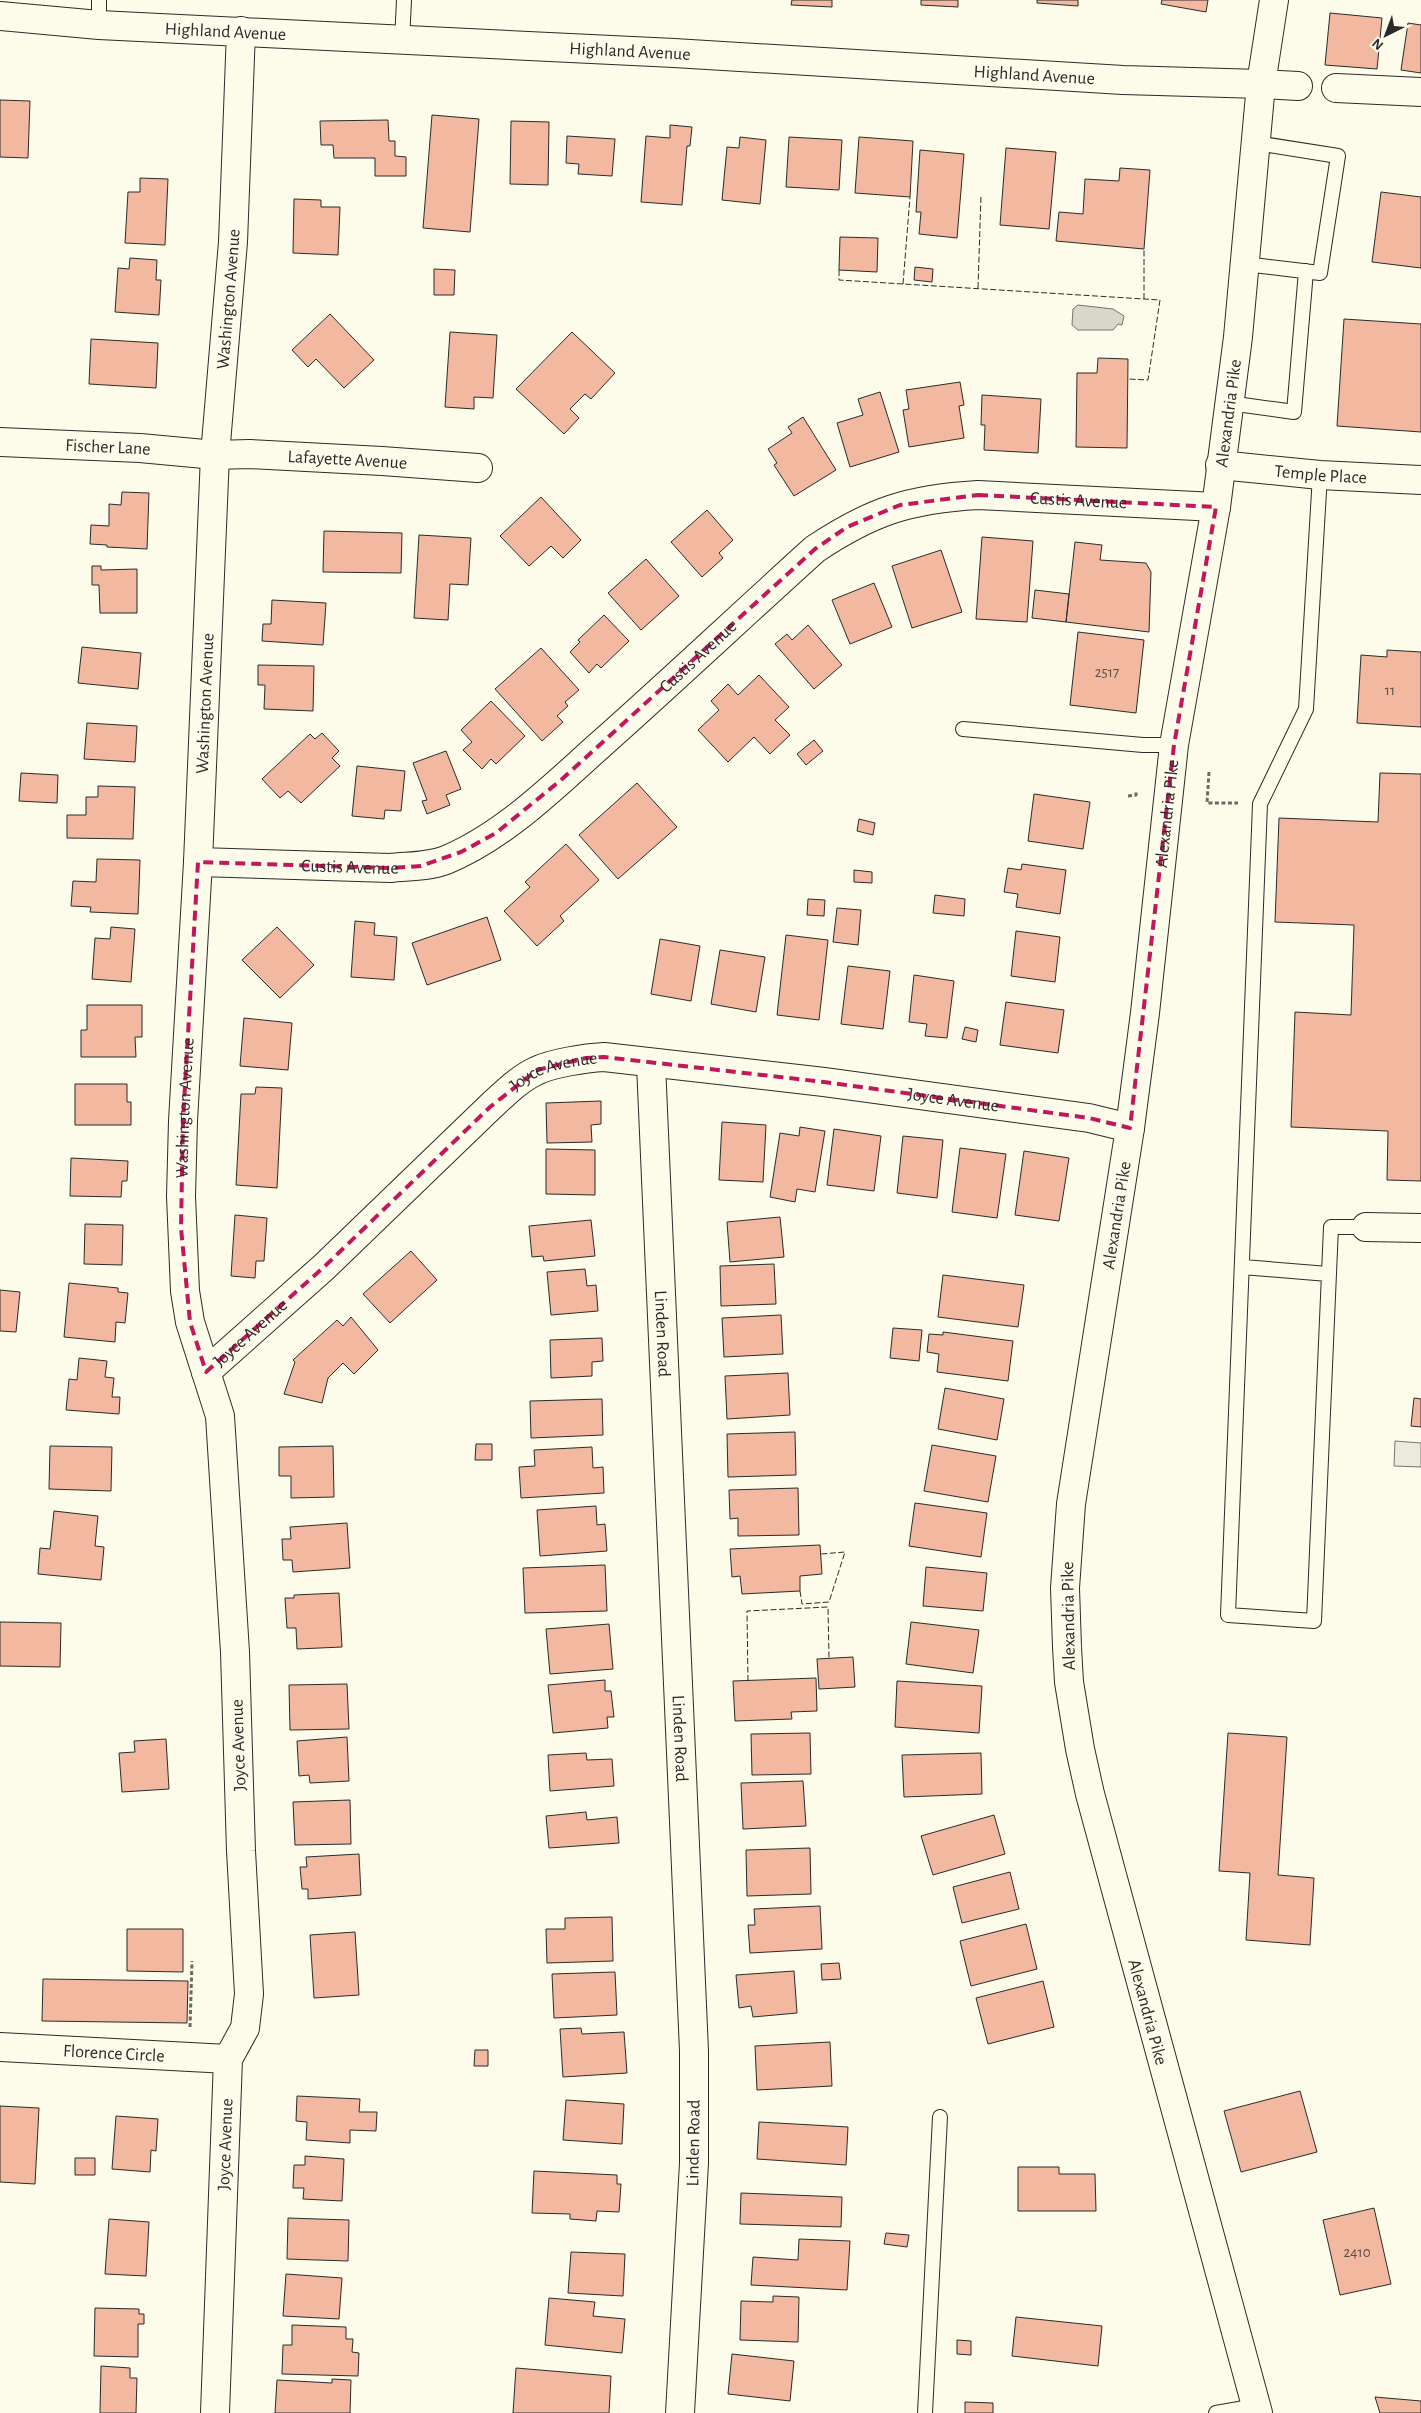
<svg xmlns="http://www.w3.org/2000/svg" width="1421" height="2413" font-family="'Alegreya Sans',sans-serif">
<style>
.green{fill:#ecebdb;stroke:#74746e}
.water{fill:#d8d7c9;stroke:#74746e}
.building{fill:#f2b8a0;stroke:#2b2b2b}
.lines{fill:none;stroke-linecap:round;stroke-linejoin:round}
.service-casing{stroke:#2b2b2b;stroke-width:16}
.minor-casing{stroke:#2b2b2b;stroke-width:30}
.tertiary-casing{stroke:#2b2b2b;stroke-width:30}
.primary-casing{stroke:#2b2b2b;stroke-width:30}
.path{stroke:#6a6964;stroke-width:3;stroke-dasharray:4 2.5;stroke-linecap:butt}
.service{stroke:#fdfbea;stroke-width:14}
.minor{stroke:#fdfbea;stroke-width:28}
.tertiary{stroke:#fdfbea;stroke-width:28}
.primary{stroke:#fdfbea;stroke-width:28}
.fence{stroke:#2b2b2b;stroke-width:1;stroke-dasharray:6 2.5;stroke-linecap:butt}
.marked{fill:none;stroke:#c2185b;stroke-width:4;stroke-dasharray:10 6;stroke-linejoin:round}
.labels{text-anchor:middle;stroke-width:4;stroke-linejoin:round;paint-order:stroke}
.number-label{font-size:15px;fill:#5d4e48}
.street-label{font-size:18px;fill:#2b2b2b;stroke:#fdfbea}
</style>
<rect width="100%" height="100%" fill="#fdfbea"/>
<path class="green" d="M1395 1441 1421 1443V1467L1394 1466Z"/>
<path class="water" d="M1078 305 1113 309 1124 316 1122 325 1118 324 1113 330H1078L1072 325 1073 309Z"/>
<path class="building" d="M792 0H832V7L791 5Z
M921 0H958V7L921 5Z
M1037 0H1078V6L1037 3Z
M1162 0H1208L1206 12 1161 4Z
M1330 13 1382 18 1377 69 1325 65Z
M1408 23 1421 25V73L1401 70Z
M0 100 30 101 28 158 0 157Z
M432 115 479 119 470 232 423 228Z
M388 120 389 141H395V156L406 157V176H375V158H334L333 145H321L320 121Z
M511 121 549 122 548 185 510 184Z
M670 125 692 127 690 146H687L682 205 641 202 646 136 670 138Z
M567 136 615 139 612 176 578 174 579 164 566 163Z
M740 137 766 140 760 204 722 200 727 147 739 148Z
M789 137 842 140 839 190 786 187Z
M859 137 913 141 910 197 855 193Z
M1006 148 1056 152 1049 229 1000 225Z
M920 150 964 154 957 238 919 234 921 212H916Z
M1120 168 1150 170 1144 249 1056 241 1059 212 1083 214 1085 179 1119 181Z
M140 178 168 179 165 245 125 243 128 192H140Z
M1381 192 1421 197V268L1372 262Z
M294 199 321 200V207H340L338 255 293 253Z
M840 237 878 238 877 272 839 270Z
M130 258 157 260 156 280H161L159 315 115 312 118 268 129 269Z
M915 267 933 269 932 282 914 280Z
M434 269 455 270 454 295H434Z
M330 314 374 360 344 388 316 359 308 367 292 350Z
M1344 319 1421 324V432L1337 426Z
M450 332 497 335 493 398 474 397V409L445 407Z
M572 332 615 373 591 399 585 394 570 409 579 418 564 434 516 389Z
M91 339 158 343 156 388 89 384Z
M1098 358 1128 359 1127 448 1076 447 1077 373H1097Z
M960 382 964 405 959 406 964 438 909 447 903 410 909 409 906 390Z
M880 392 899 452 850 467 837 423 863 415 858 399Z
M982 395 1041 399 1038 453 984 450 985 425H981Z
M803 417 836 470 794 496 774 465 777 463 768 449 792 433 788 427Z
M122 492 149 493 147 549 107 547V545L90 544 91 525 109 526V504L121 505Z
M541 497 581 540 563 558 551 546 529 566 500 536Z
M707 510 733 540 719 553 723 558 702 577 671 542Z
M324 531 402 533 401 573 323 572Z
M419 535 471 538 468 585 450 584 448 620 414 618Z
M982 537 1033 541 1027 622 976 619Z
M1075 542 1102 545 1100 560 1146 563 1151 572 1149 632 1066 622Z
M941 550 962 612 912 628 892 566Z
M646 559 679 596 641 630 608 593Z
M92 566H101V570L137 569V613H100L99 585H92Z
M874 583 892 627 850 644 832 600Z
M1035 590 1069 594 1066 622 1032 618Z
M272 600 326 603 323 645 262 641 263 624H271Z
M604 615 629 641 601 668 597 664 589 673 570 652 580 642 578 640Z
M808 625 842 665 814 689 775 644 787 634 792 640Z
M1078 632 1144 640 1136 713 1070 705Z
M82 647 141 653 138 689 78 683Z
M541 648 579 690 565 702 568 706 557 716 563 722 542 741 495 689Z
M1387 650 1421 652V727L1357 723 1361 655 1387 657Z
M258 665 314 666 313 711 264 709 265 685H258Z
M759 675 789 707 775 720 790 735 770 754 754 737 728 762 698 730 719 710 711 701 728 684 738 695Z
M491 701 525 736 496 764 491 759 482 769 463 750 472 742 461 730Z
M87 723 137 726 135 762 84 759Z
M322 733 339 751 332 758 340 766 301 803 288 791 280 798 262 779 310 734 315 739Z
M814 740 823 751 806 765 797 754Z
M446 751 461 789 446 795 450 805 427 814 422 801 427 800 413 763Z
M357 766 405 771 401 811 385 810 384 819 352 816Z
M21 773 58 775 57 803 19 801Z
M1380 773 1421 774V1181L1387 1180 1388 1131 1291 1127 1295 1012 1351 1015 1354 925 1275 922 1279 818 1378 822Z
M637 783 677 827 618 879 579 835Z
M98 786 135 787 133 839 67 838V815H86V797H98Z
M1034 794 1090 802 1083 849 1028 841Z
M859 819 875 823 873 835 857 831Z
M566 844 599 880 560 916 564 921 537 946 504 911 530 887 525 882Z
M97 859 140 860 138 914 90 912 91 907 71 906 73 881 96 882Z
M1022 864 1066 870 1060 914 1016 907 1018 894 1004 892 1008 868 1021 870Z
M854 870 872 872V883L854 882Z
M935 895 965 899 964 916 933 913Z
M808 899 825 900 824 916 807 915Z
M837 908 861 910 858 945 833 942Z
M487 917 501 960 427 985 412 943Z
M355 921 375 923 374 935 397 937 394 980 351 977Z
M111 927 135 929 131 982 92 979 95 938 110 939Z
M277 927 314 965 280 998 242 960Z
M1016 931 1060 937 1055 982 1011 976Z
M786 935 828 940 819 1020 777 1015Z
M660 939 700 946 691 1001 651 994Z
M720 950 765 957 756 1012 711 1004Z
M848 966 890 971 883 1029 841 1024Z
M914 975 954 981 947 1038 925 1036 927 1024 909 1022Z
M1006 1002 1064 1010 1058 1053 1000 1045Z
M87 1005H142V1037H135L136 1057H81V1030H87Z
M244 1018 292 1023 288 1070 240 1066Z
M965 1027 978 1030 976 1042 962 1039Z
M75 1084H127V1102H131V1125H75Z
M256 1087 282 1088 277 1188 236 1185 241 1094H255Z
M601 1101V1124L591 1125 592 1142 547 1143 546 1103Z
M722 1122 766 1125 763 1182 719 1180Z
M800 1127 825 1131 815 1192 797 1189 795 1202 770 1197 780 1133 799 1136Z
M834 1129 881 1136 874 1191 827 1185Z
M903 1136 943 1140 937 1198 897 1193Z
M960 1148 1006 1154 997 1218 952 1212Z
M546 1149 595 1150V1195L546 1194Z
M1024 1151 1069 1158 1059 1221 1015 1215Z
M71 1158 128 1161 127 1181H122L121 1197 70 1196Z
M235 1215 267 1218 264 1261H256L255 1278 231 1276Z
M780 1217 784 1257 730 1262 727 1222Z
M591 1220 595 1256 544 1261 543 1256 532 1257 529 1226Z
M85 1224 123 1225 122 1265 84 1264Z
M411 1251 437 1280 390 1323 363 1294Z
M774 1264 776 1304 721 1306 720 1266Z
M585 1269 587 1286 596 1285 598 1311 551 1315 547 1272Z
M943 1275 1024 1285 1018 1327 938 1317Z
M69 1283 118 1288V1292L128 1293 125 1323 116 1322 115 1342 64 1337Z
M0 1290 20 1292 16 1332 0 1331Z
M781 1315 783 1354 724 1357 722 1318Z
M351 1317 378 1350 354 1374 343 1363 328 1378 322 1403 284 1394 295 1362 293 1360 337 1320 343 1326Z
M893 1328 922 1330 919 1361 890 1358Z
M943 1332 1013 1341 1008 1381 937 1372 939 1354 927 1352 929 1334 943 1335Z
M602 1338 603 1361 592 1362V1376L551 1378 550 1340Z
M79 1358 107 1361 105 1377 114 1378 112 1397H120L119 1414 66 1410 69 1379 77 1380Z
M788 1373 790 1415 727 1419 725 1376Z
M945 1388 1004 1399 997 1440 938 1429Z
M1414 1398 1421 1399V1427L1411 1426Z
M602 1399 603 1435 531 1438 530 1401Z
M795 1432 796 1475 728 1477 727 1434Z
M476 1444H492V1460H475Z
M932 1445 996 1456 988 1502 924 1491Z
M50 1446 112 1447 111 1491 49 1489Z
M333 1446 334 1497 291 1498V1476H279V1447Z
M592 1447 593 1468 603 1467 604 1493 521 1498 519 1467 535 1466 534 1450Z
M798 1488 799 1535 738 1536V1518L730 1519 729 1490Z
M915 1503 987 1513 981 1557 909 1546Z
M596 1506 597 1525 605 1524 607 1551 540 1556 537 1510Z
M54 1511 98 1516 95 1546 104 1547 101 1580 38 1574 40 1548 50 1549Z
M347 1523 350 1568 293 1572 292 1560H283L282 1539H291L290 1527Z
M820 1545 822 1574 800 1576V1591L742 1594 740 1576 732 1577 730 1549Z
M605 1565 607 1611 525 1613 523 1568Z
M926 1567 987 1573 983 1611 923 1606Z
M339 1593 342 1647 297 1649 296 1628H287L285 1598H294V1595Z
M0 1622 61 1623 60 1667 0 1666Z
M911 1622 979 1630 973 1673 906 1664Z
M609 1624 613 1669 550 1674 546 1629Z
M853 1657 855 1687 819 1689 817 1659Z
M816 1678 817 1711 791 1712 792 1719 735 1721 733 1681Z
M605 1680V1691H611L614 1717H607L608 1728 553 1733 548 1685Z
M897 1681 982 1686 979 1733 895 1727Z
M347 1684 349 1729 290 1730 289 1685Z
M810 1733 811 1774 752 1775 751 1734Z
M1228 1733 1287 1737 1278 1875 1314 1878 1310 1945 1246 1940 1250 1873 1219 1871Z
M347 1737 349 1781 310 1783 309 1775 299 1776 297 1741Z
M166 1739 169 1789 122 1792 119 1753 135 1752 134 1741Z
M586 1753 587 1760 612 1759 614 1786 550 1791 548 1755Z
M981 1753 982 1794 904 1797 902 1755Z
M803 1781 806 1826 743 1829 741 1783Z
M350 1800 351 1844 295 1845 293 1802Z
M586 1812 587 1820 617 1817 619 1843 549 1848 546 1816Z
M994 1815 1005 1854 933 1875 921 1836Z
M810 1848 811 1894 747 1896 746 1850Z
M359 1854 361 1895 308 1899V1889H302L300 1867H307L306 1857Z
M1010 1872 1019 1909 962 1923 953 1887Z
M820 1906 822 1949 750 1953 748 1925H755L754 1909Z
M612 1917 613 1961 547 1963 546 1929H565V1918Z
M1026 1924 1037 1969 971 1986 960 1941Z
M127 1929H183V1972L127 1971Z
M355 1932 359 1995 314 1998 310 1935Z
M839 1963 841 1979 822 1980 821 1964Z
M794 1971 797 2013 753 2017 751 2006 739 2008 736 1975Z
M615 1972 617 2015 554 2018 552 1974Z
M43 1979 188 1981 187 2023 42 2021Z
M1043 1981 1054 2027 988 2044 976 1998Z
M581 2028 582 2034 624 2032 627 2073 563 2077 560 2029Z
M830 2042 832 2086 757 2090 755 2046Z
M475 2050H488V2066H474Z
M1300 2091 1317 2152 1241 2172 1224 2111Z
M297 2096 360 2099 359 2112H377L376 2131 350 2130V2143L306 2140 307 2122 296 2121Z
M566 2100 624 2104 622 2144 563 2140Z
M0 2106 39 2108 35 2184 0 2182Z
M116 2116 158 2119 156 2151 151 2150 150 2172 112 2169Z
M759 2122 848 2127 846 2165 757 2159Z
M305 2156 344 2159 342 2201 303 2199 304 2188H293L294 2165H305Z
M75 2158H95V2175H75Z
M1018 2167H1059V2174H1095L1096 2211H1018Z
M534 2171 617 2175V2184H621L619 2212 597 2211 596 2221 570 2219V2214L532 2213Z
M741 2193 842 2197 841 2227 740 2224Z
M1374 2208 1391 2284 1340 2295 1323 2220Z
M288 2218 349 2220 348 2261 287 2259Z
M109 2219 149 2222 146 2276 105 2274Z
M886 2233 909 2235 907 2247 884 2244Z
M799 2239 850 2241 847 2290 751 2285 753 2257 798 2260Z
M571 2252 625 2254 623 2296 568 2293Z
M286 2274 342 2278 339 2319 283 2316Z
M773 2296 799 2297 798 2342 740 2340 741 2301 773 2302Z
M549 2298 595 2302 593 2316 625 2319 622 2353 545 2345Z
M95 2308 139 2309V2314H144V2324H138V2357L94 2356Z
M1016 2317 1102 2326 1098 2366 1012 2356Z
M292 2325 346 2327V2339H353L352 2352 359 2353 358 2376 282 2374 283 2345H292Z
M957 2340 971 2341V2355L957 2354Z
M732 2354 794 2361 790 2401 728 2394Z
M101 2366 130 2368V2378H137L136 2413H100Z
M516 2368 611 2376 609 2413H513Z
M332 2379 351 2380 350 2413H275L277 2380 332 2383Z
M1375 2397 1421 2401V2413H1380Z
M965 2402 993 2403V2413H965Z"/>
<g class="lines">
<defs>
<path id="service" d="M99 0V25
M402 41 404 0
M1245 264 1320 273 1338 156 1256 143
M1229 403 1294 412 1306 271
M1320 475 1306 709 1260 804 1228 1615 1314 1621 1331 1227H1366
M963 729 1143 745H1174
M1243 1267 1328 1274
M925 2413 940 2117
M1216 2413 1256 2406"/>
<g id="minor">
<path d="M1261 84 1298 86"/>
<path d="M1336 88 1421 92"/>
<path id="s1" d="M0 442 140 448 215 455 249 454 382 461 478 468"/>
<path id="s2" d="M1220 465 1320 475 1421 480"/>
<path id="s3" d="M198 862 390 868C408 866 428 867 446 860 504 836 553 787 600 745 672 681 743 614 815 549 872 511 909 499 978 495L1216 507"/>
<path id="s4" d="M651 1064 694 2051V2163L680 2413"/>
<path d="M1366 1227 1421 1228"/>
<path id="s5" d="M206 1372 324 1267 490 1107C504 1094 519 1079 536 1071 552 1063 586 1058 604 1057L824 1082 1089 1118 1130 1128"/>
<path id="s6" d="M0 2047 228 2059"/>
<path id="s7" d="M215 2413 228 2059 245 2028 249 1994 241 1851 235 1652 220 1416 190 1322 185 1291 181 1196 183 1121 198 862 215 455 233 242 241 31"/>
</g>
<g id="tertiary">
<path id="s8" d="M0 16 99 25 674 53 1123 80 1261 84"/>
</g>
<g id="primary">
<path id="s9" d="M1258 2413 1090 1794 1080 1749 1069 1682 1067 1647 1065 1588 1071 1504 1130 1128 1145 1013 1174 745 1216 507 1238 337 1261 84 1274 0"/>
</g>
</defs>
<use href="#service" class="service-casing"/>
<use href="#minor" class="minor-casing"/>
<use href="#tertiary" class="tertiary-casing"/>
<use href="#primary" class="primary-casing"/>
<path class="path" d="M1209 772 1207 803H1238
M1128 796 1136 795V791
M190 2027 192 1961"/>
<use href="#service" class="service"/>
<use href="#minor" class="minor"/>
<use href="#tertiary" class="tertiary"/>
<use href="#primary" class="primary"/>
<path class="fence" d="M839 270V280L1160 300 1148 380 1128 379
M903 284 910 197
M978 288 981 195
M1144 299V249
M800 1591 802 1604 829 1602 845 1552 821 1554
M748 1681 747 1611 828 1607 829 1659"/>
</g>
<path class="marked" d="M978 495 1216 507 1174 745 1130 1128 1089 1118 824 1082 604 1057 586 1058 537 1070 490 1107 324 1267 206 1372 190 1322 181 1228 183 1121 198 862 390 868 421 866 461 852 496 833 561 780 815 549 847 527 900 505Z"/>
<g class="labels">
<g class="number-label">
<text x="1107" y="677">2517</text>
<text x="1390" y="695">11</text>
<text x="1357" y="2257">2410</text>
</g>
<g class="street-label">
<text dy="6" stroke="none"><textPath href="#s8" startOffset="226">Highland Avenue</textPath></text>
<text dy="6" stroke="none"><textPath href="#s8" startOffset="631">Highland Avenue</textPath></text>
<text dy="6" stroke="none"><textPath href="#s8" startOffset="1036">Highland Avenue</textPath></text>
<text dy="6" stroke="none"><textPath href="#s7" startOffset="2126">Washington Avenue</textPath></text>
<text dy="6" stroke="none"><textPath href="#s9" startOffset="2036">Alexandria Pike</textPath></text>
<text dy="6" stroke="none"><textPath href="#s1" startOffset="108">Fischer Lane</textPath></text>
<text dy="6" stroke="none"><textPath href="#s1" startOffset="348">Lafayette Avenue</textPath></text>
<text dy="6" stroke="none"><textPath href="#s2" startOffset="101">Temple Place</textPath></text>
<text dy="6" stroke="none"><textPath href="#s3" startOffset="1008">Custis Avenue</textPath></text>
<text dy="6" stroke="none"><textPath href="#s3" startOffset="574">Custis Avenue</textPath></text>
<text dy="6" stroke="none"><textPath href="#s7" startOffset="1721">Washington Avenue</textPath></text>
<text dy="6" stroke="none"><textPath href="#s9" startOffset="1631">Alexandria Pike</textPath></text>
<text dy="6" stroke="none"><textPath href="#s3" startOffset="152">Custis Avenue</textPath></text>
<text dy="6" stroke="none"><textPath href="#s5" startOffset="464">Joyce Avenue</textPath></text>
<text dy="6" stroke="none"><textPath href="#s5" startOffset="869">Joyce Avenue</textPath></text>
<text dy="6" stroke="none"><textPath href="#s7" startOffset="1316">Washington Avenue</textPath></text>
<text dy="6" stroke="none"><textPath href="#s9" startOffset="1226">Alexandria Pike</textPath></text>
<text dy="6" stroke="none"><textPath href="#s5" startOffset="59">Joyce Avenue</textPath></text>
<text dy="6" stroke="none"><textPath href="#s4" startOffset="270">Linden Road</textPath></text>
<text transform="translate(1068 1616) rotate(-91)" y="6">Alexandria Pike</text>
<text dy="6" stroke="none"><textPath href="#s4" startOffset="675">Linden Road</textPath></text>
<text transform="translate(238 1745) rotate(-92)" y="6">Joyce Avenue</text>
<text transform="translate(1148 2012) rotate(75)" y="6">Alexandria Pike</text>
<text dy="6" stroke="none"><textPath href="#s6" startOffset="114">Florence Circle</textPath></text>
<text transform="translate(693 2143) rotate(-89)" y="6">Linden Road</text>
<text dy="6" stroke="none"><textPath href="#s7" startOffset="269">Joyce Avenue</textPath></text>
</g>
</g>
<g transform="translate(1386 35) rotate(222)" stroke="#fdfbea" stroke-width="4" paint-order="stroke">
<path d="M0-4L9 19L0 12L-9 19Z" fill="#2b2b2b"/>
<text y="-8" font-size="14" font-weight="bold" text-anchor="middle" fill="#2b2b2b">N</text>
</g>
</svg>
